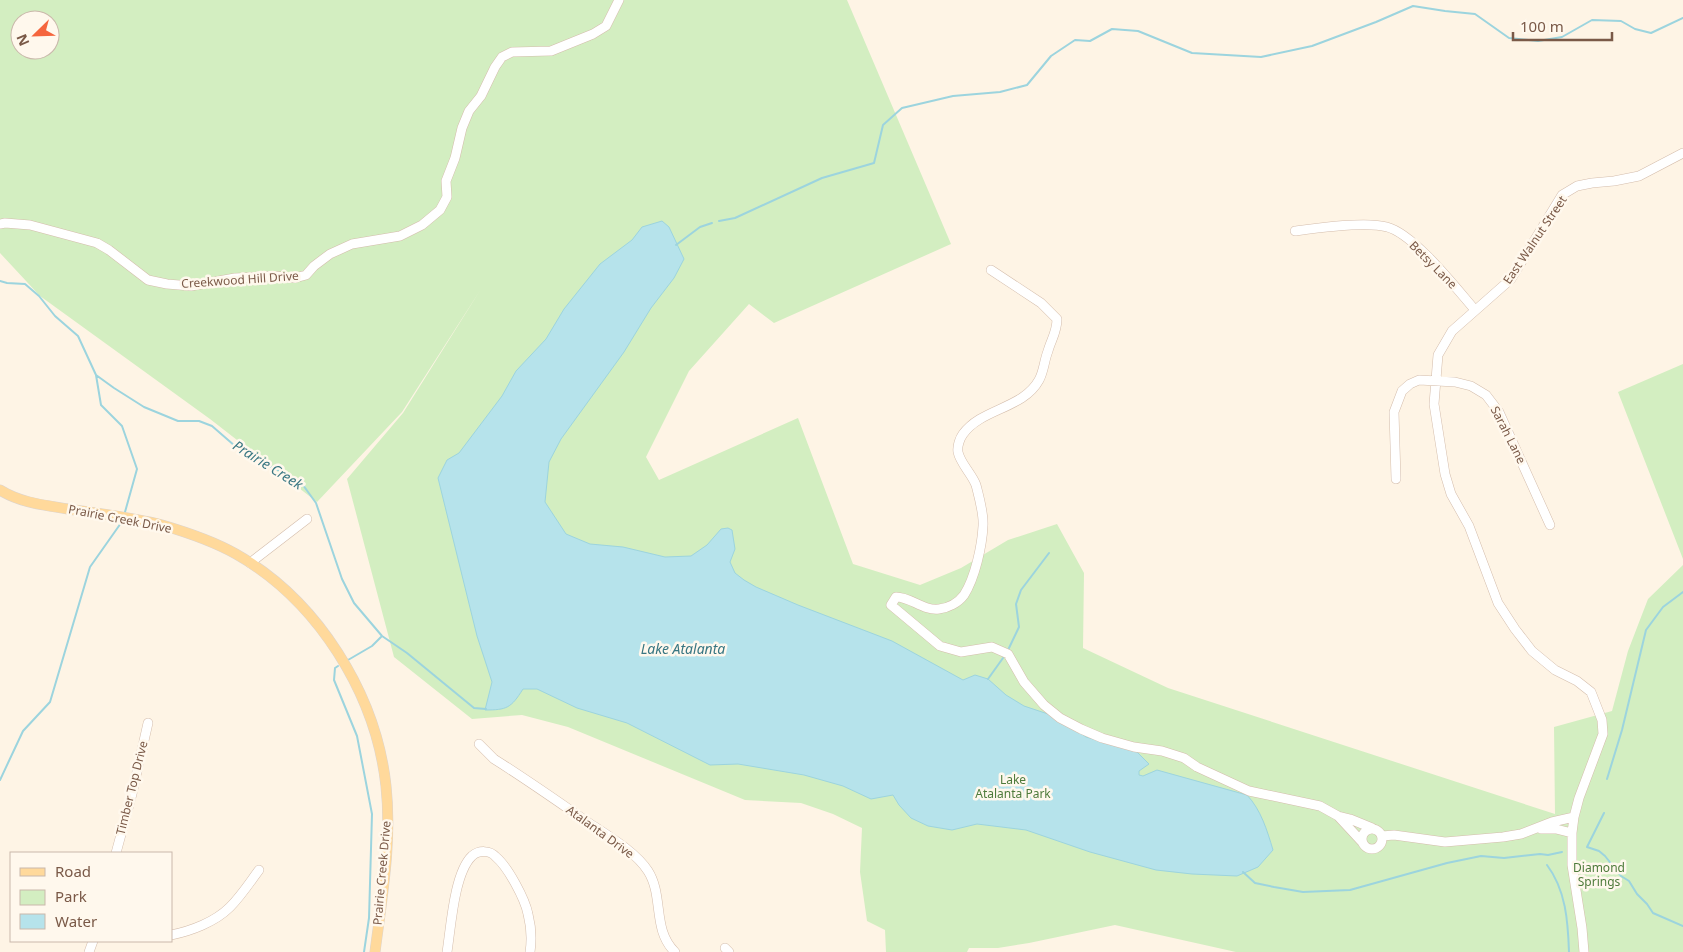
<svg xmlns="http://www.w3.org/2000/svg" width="1683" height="952" font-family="'Noto Sans',sans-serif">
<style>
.green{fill:#d3eec1;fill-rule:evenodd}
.water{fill:#b6e3eb;stroke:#9cd4de}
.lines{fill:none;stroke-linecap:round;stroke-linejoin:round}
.stream{stroke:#9cd4de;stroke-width:2}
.minor-casing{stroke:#d4bdac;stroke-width:10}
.major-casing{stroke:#dcd4cf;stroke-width:11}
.minor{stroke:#fff;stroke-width:9}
.major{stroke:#ffd99b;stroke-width:10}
.labels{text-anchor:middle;stroke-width:5;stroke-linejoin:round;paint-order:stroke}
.street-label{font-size:12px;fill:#7a5947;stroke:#fff8ed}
.park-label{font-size:12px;fill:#4e7b3b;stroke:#fff8ed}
.water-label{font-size:14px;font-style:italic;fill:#387682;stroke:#fff8ed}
</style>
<rect width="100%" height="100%" fill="#fef4e5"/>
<path class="green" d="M0 0H847L951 244 774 323 749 304 689 371 646 457 659 480 798 418 853 564 920 585 961 568 1008 540 1057 524 1084 573 1083 648 1168 688 1555 814 1554 727 1612 711 1628 651 1648 599 1683 565V952H1236L1115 925 1029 943 998 948H969L967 952H886L885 930 867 921 860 872 862 828 833 814 801 803 745 800 568 727 522 715 472 719 394 657 347 479 403 413 481 289 402 412 317 502 210 419 40 296 0 253ZM20 20H50V50H20Z
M1683 364V559L1618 392Z"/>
<path class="water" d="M662 221 669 227 684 259 674 278 651 308 624 352 561 439 549 462 545 502 566 534 590 544 623 547 665 557 691 556 707 545 721 529 728 528 732 530 735 549 730 562 735 573 744 580 756 587 798 605 892 641 963 680 975 675 988 679 1006 695 1024 706 1060 718 1086 737 1136 751 1149 764 1139 771V775L1143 776 1157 770 1247 795C1261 810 1267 830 1273 850L1258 867 1237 876 1192 874 1156 870 1090 852 1026 830 977 824 952 830 928 826 911 818 899 805 893 795 871 799 843 786 804 775 738 764 710 765 627 723 577 708 537 689H523C511 708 507 710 485 710L492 682 477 636 438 478 447 460 459 453 502 396 516 371 546 339 564 309 600 264 632 240 642 227Z"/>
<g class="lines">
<path class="stream" d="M719 221 735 218 822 178 874 163 883 125 902 108 953 96 1000 92 1027 85 1051 56 1075 40 1090 41 1112 29 1138 31 1192 53 1261 57 1312 46 1376 22 1413 6 1445 11 1475 14 1509 38 1538 41 1562 37 1592 20 1621 21 1635 29 1651 33 1683 18
M676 245 700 227 712 223
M0 281 7 283 25 284 39 296 55 316 78 336 96 375 114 388 144 407 178 421H199L212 426 235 446 262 463 287 474 303 485 316 503 342 579 354 603 382 636 407 653 474 708 486 709
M96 375 101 405 122 426 137 469 125 512
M1009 648 1019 627 1016 604 1021 590 1049 553
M348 660 372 646 381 637
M338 666 335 668 334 680 357 736 372 814 369 918 364 952
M988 679 1003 658
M1607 779 1622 730 1646 630 1663 607 1683 592
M0 780 23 731 50 702 90 567 121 523
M1604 813 1587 847 1599 851 1605 856 1621 876 1629 881 1637 894 1647 904 1653 913 1683 926
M1547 865C1566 890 1568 922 1569 952
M1243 872 1255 883 1274 887 1303 892 1350 890 1447 863 1481 856 1504 858 1540 854 1548 855 1562 852"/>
<defs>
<path id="minor" d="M0 224 5 223 30 225 97 243 109 250 148 280 167 284 191 286 235 278 274 276 295 278 306 275 314 266 330 254 352 244 400 236 422 225 440 210 447 197 446 181 455 158 462 128 469 111 481 96 495 67 502 57 512 52 551 51 593 34 606 26 619 0
M1295 231C1317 228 1366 221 1387 227 1414 234 1456 288 1475 310
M991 270 1041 303 1057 319C1057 332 1051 340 1048 351 1044 361 1044 371 1039 380 1023 409 982 408 963 434 960 438 957 446 958 452 960 463 972 474 976 485 979 497 984 514 983 526 982 546 975 578 964 595 958 603 948 608 939 609 923 611 911 597 896 597L891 605 940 646 961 652 992 647 1008 654 1024 682 1044 705 1060 718 1081 729 1102 738 1134 747 1162 751 1184 758 1197 767 1249 791 1320 806 1338 816 1363 843
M1396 479 1394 412 1402 391 1410 384 1419 380 1455 382 1471 386 1486 395 1499 412 1550 525
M250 563 307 519
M479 744 494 759C526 779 557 801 589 823 607 835 636 852 648 871 664 896 652 930 675 952
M1338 816 1350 819 1372 828
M1362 839a10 10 0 1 1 20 0a10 10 0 1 1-20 0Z
M1541 829H1556L1572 833
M1382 836 1394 835 1445 842 1503 837 1521 834 1552 822 1574 817
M116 853 132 794 148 723
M171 935C191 931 215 922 230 907 241 896 250 882 259 870
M725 948 729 952
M89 952 93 941
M447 952C451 927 454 873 472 856 479 850 490 850 496 857 508 867 525 899 528 914 531 926 532 939 530 952
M1584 952 1582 928 1572 865V833L1574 817 1579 798 1603 734 1602 720 1591 692 1577 681 1555 670 1532 651 1515 629 1498 603 1469 526 1451 494 1445 474 1434 404 1438 355 1452 331 1511 279 1562 195 1577 186 1592 183 1614 181 1639 176 1683 153"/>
<path id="major" d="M0 490C21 503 44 505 68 509 99 514 131 517 162 525 186 532 213 541 236 554 317 600 376 693 386 786 392 842 382 897 375 952"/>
</defs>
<use href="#minor" class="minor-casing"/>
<use href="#major" class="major-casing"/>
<use href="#minor" class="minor"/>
<use href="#major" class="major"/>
</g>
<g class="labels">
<g class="street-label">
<text transform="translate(1535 240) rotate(-56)" y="4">East Walnut Street</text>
<text transform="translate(1433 265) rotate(45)" y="4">Betsy Lane</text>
<text transform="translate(240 280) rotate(-4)" y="4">Creekwood Hill Drive</text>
<text transform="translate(1508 435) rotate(63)" y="4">Sarah Lane</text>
<text transform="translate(120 519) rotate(11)" y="4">Prairie Creek Drive</text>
<text transform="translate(132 788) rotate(-76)" y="4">Timber Top Drive</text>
<text transform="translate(600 832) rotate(36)" y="4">Atalanta Drive</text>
<text transform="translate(382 873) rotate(-85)" y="4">Prairie Creek Drive</text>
</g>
<g class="park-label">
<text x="1013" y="784">Lake<tspan x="1013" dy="14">Atalanta Park</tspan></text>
<text x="1599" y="872">Diamond<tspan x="1599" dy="14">Springs</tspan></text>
</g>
<g class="water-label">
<text transform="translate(268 465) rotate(32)" y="5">Prairie Creek</text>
<text x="683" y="654">Lake Atalanta</text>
</g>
</g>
<rect x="10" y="852" width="162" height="90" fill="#fff8ed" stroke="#cab8ab"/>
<rect x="20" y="868" width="25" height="8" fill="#ffd99b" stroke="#cab8ab"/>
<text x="55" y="877" font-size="15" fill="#7a5947">Road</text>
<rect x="20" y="890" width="25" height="15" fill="#d3eec1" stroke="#cab8ab"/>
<text x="55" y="902" font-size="15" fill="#7a5947">Park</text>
<rect x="20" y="914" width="25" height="15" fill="#b6e3eb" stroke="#cab8ab"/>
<text x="55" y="927" font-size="15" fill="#7a5947">Water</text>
<g transform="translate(35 35) rotate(247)"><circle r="24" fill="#fff8ed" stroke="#cab8ab"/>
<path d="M0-4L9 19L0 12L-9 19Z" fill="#f5653d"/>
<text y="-8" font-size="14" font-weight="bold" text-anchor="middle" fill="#7a5947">N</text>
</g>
<path d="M1513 32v8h99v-8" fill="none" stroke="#7a5947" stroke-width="2.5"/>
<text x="1520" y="32" font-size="15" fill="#7a5947" stroke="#fff8ed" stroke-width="4" paint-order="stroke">100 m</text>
</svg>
